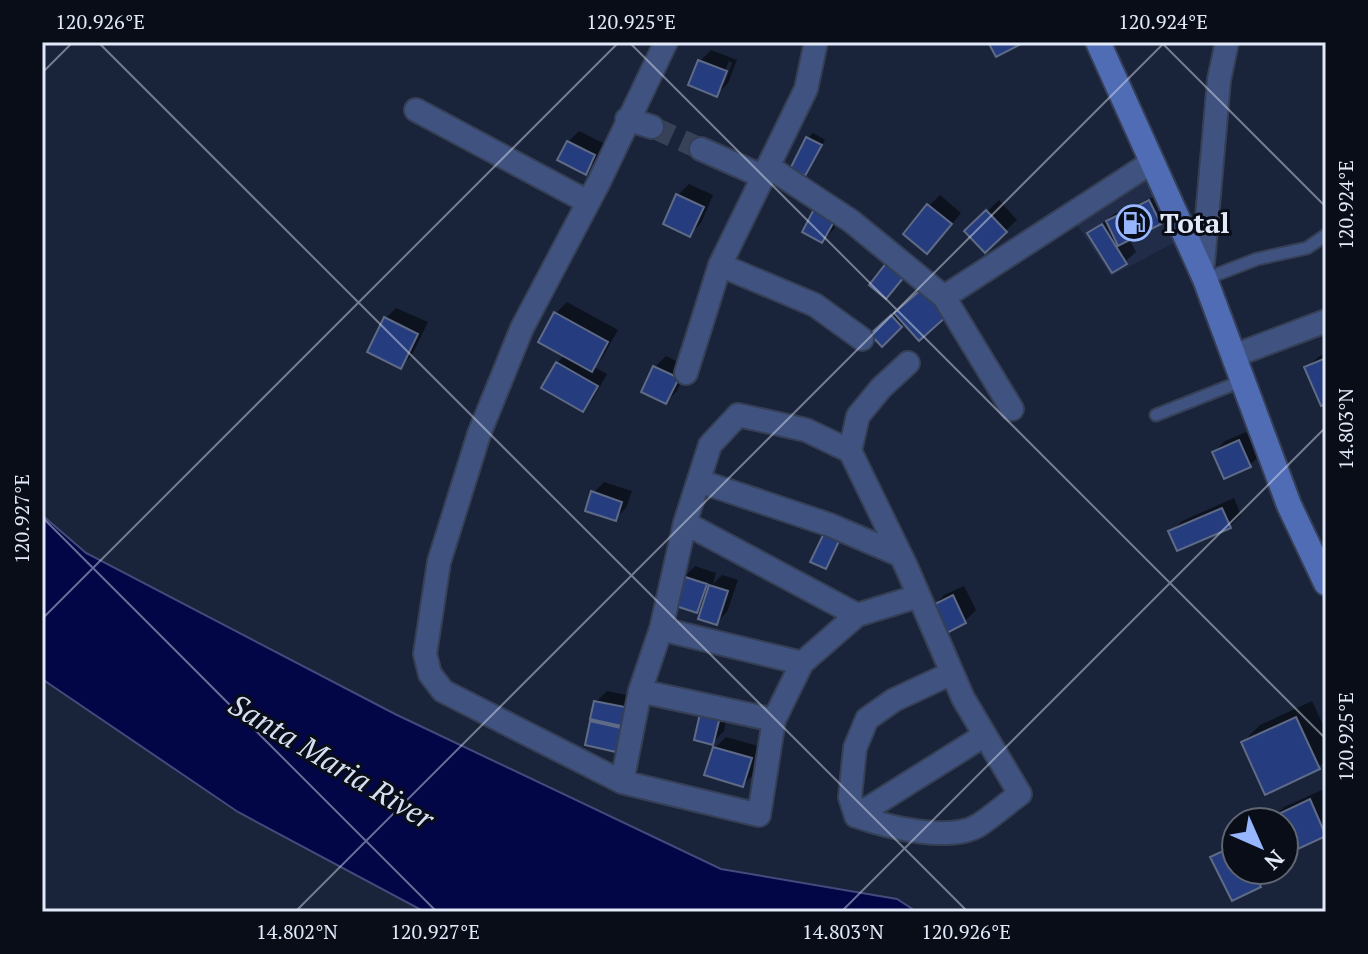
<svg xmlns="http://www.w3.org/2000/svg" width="1368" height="954" font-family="'PT Serif',serif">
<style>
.built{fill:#212c49}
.water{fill:#020646;stroke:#454a7c;stroke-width:2}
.shadow{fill:#0007;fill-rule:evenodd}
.building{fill:#253d7e;stroke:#5f6b86;stroke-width:2}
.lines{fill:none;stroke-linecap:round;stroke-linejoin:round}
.street-tunnel{stroke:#374157;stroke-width:22;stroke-dasharray:22 11;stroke-linecap:butt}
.lane-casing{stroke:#353f55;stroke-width:15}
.street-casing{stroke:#353f55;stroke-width:26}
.secondary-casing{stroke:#353f55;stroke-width:28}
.lane{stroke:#405380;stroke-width:11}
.street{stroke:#405380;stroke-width:22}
.secondary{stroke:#4f6cb4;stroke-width:24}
.ticks{fill:none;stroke:#e2e9f9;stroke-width:2;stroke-opacity:0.45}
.labels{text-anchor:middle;stroke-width:6;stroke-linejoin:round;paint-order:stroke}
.poi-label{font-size:28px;font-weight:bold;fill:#e2e9f9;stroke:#080d17;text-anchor:start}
.water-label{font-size:30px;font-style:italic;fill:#d6dff2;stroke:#080d17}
.neatline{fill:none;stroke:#e2e9f9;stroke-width:3}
.ticks-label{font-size:20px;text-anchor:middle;fill:#e2e9f9}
</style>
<rect width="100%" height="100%" fill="#19233a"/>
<path class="built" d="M1148 175 1176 242 1111 276 1076 223Z"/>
<path class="water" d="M42 515 86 553 395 714 721 869 897 899 917 912H425L238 812 42 679Z"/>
<path class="shadow" d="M711 50 737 60 728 83 717 94 700 61ZM729 61 732 63 724 84H720Z
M579 131 605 144 596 161 585 172 568 142Z
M813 133 825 140 805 174 808 138Z
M689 184 713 195 701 223 690 234 678 195Z
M940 195 961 213 938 241 929 206Z
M1155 196 1165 218 1129 238 1136 252 1125 262 1090 233 1114 214Z
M999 200 1017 220 985 250 967 231Z
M845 209 833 230 822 241 804 231Z
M903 247 918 259 886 296 892 258Z
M567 302 618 330 602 358 594 367 607 374 593 399 582 410 557 363 565 355 556 313Z
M396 308 428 322 412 355 401 366 385 319Z
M897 312 905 322 882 344 873 334Z
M1326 353V401L1307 368 1318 357Z
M666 356 688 367 677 391 666 402 655 367Z
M1251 430 1261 454 1250 465 1214 452 1225 441Z
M604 482 632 491 626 508 615 519 593 493Z
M1234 498 1241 515 1230 526 1171 532 1182 521Z
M695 566 716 573 713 584 722 575 738 580 727 612 716 623 705 602 697 611 684 577Z
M964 586 976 610 965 621 946 631 934 606 944 595Z
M607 691 640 698 626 738 615 749 592 722 596 718V702Z
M714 699 730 702 724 731 713 742Z
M1312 701 1326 731V760L1318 768 1243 742 1260 725Z
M726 737 762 747 754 774 743 785 715 748Z
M1322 790 1326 799V833L1288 852 1284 843V822H1274L1273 818 1284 807Z
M1236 841V870H1269L1271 874 1260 885 1213 858 1224 847Z"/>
<path class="building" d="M988 42H1025L996 57Z
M698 60 727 71 717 97 688 85Z
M806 137 822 145 805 176 790 169Z
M567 141 595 155 586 175 557 160Z
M676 194 704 207 690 237 663 224Z
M1149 200 1161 224 1118 246 1106 221Z
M927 204 952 224 927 254 903 234Z
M814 209 835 220 822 243 802 232Z
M986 210 1007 232 985 253 964 231Z
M1102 224 1127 264 1112 273 1087 233Z
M891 257 909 271 886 299 869 285Z
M923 288 948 315 919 341 894 313Z
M554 312 608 342 592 372 538 342Z
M891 315 902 327 882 347 870 334Z
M384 317 418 334 401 369 367 352Z
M1326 358V404L1321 406 1304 367Z
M556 362 598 386 583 412 541 388Z
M653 366 679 378 666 404 641 392Z
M1239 440 1251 467 1224 479 1212 452Z
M591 491 622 502 616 521 585 511Z
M1222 508 1231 528 1177 551 1168 531Z
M825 531 840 539 826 569 810 562Z
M682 576 707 584 697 613 673 605Z
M709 585 728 591 717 625 698 619Z
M953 595 966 623 945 634 931 606Z
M594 701 630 708 626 727 590 719Z
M701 709 721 713 713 745 694 740Z
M1296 717 1320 769 1265 795 1241 742Z
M590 721 621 728 616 752 585 745Z
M713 747 752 758 743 787 704 775Z
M1310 799 1326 836 1287 854 1284 847V822H1272L1270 818Z
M1236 845V870H1253L1261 887 1232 901 1210 857Z"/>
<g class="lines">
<path class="street-tunnel" d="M652 127 701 149"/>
<defs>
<path id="lane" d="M1205 279 1257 259 1307 248 1326 235
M1156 415 1242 381"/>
<path id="street" d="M416 110 588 202
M627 119 652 127
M701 149 764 177
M769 167 851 221 944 297 1152 162
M720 265 815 305 862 339
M1202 275 1219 80 1227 42
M944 297 1012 409
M1233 356 1326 321
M686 373 720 265 806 89 816 42
M850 451 858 416 881 388 908 363
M699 481 830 525 900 555
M685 523 857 615 802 663 774 720 759 815 622 782 640 691 661 629 685 523 710 445 738 415 806 430 850 451 906 566 963 698 1020 794C1006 804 993 816 979 825 950 843 887 827 856 816L850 797 855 748 867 719 894 700 952 673
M857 615 919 596
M661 629 802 663
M640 691 774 720
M622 782 443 691 430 674 425 654 439 562 479 434 522 328 599 182 666 42
M856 816 985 735"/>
<path id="secondary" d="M1098 42 1205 279 1289 505 1326 583"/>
</defs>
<use href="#lane" class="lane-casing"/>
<use href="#street" class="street-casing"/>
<use href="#secondary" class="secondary-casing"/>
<use href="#lane" class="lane"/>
<use href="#street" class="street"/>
<use href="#secondary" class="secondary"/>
</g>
<path class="ticks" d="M98 42 968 912M629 42 1326 739M1161 42 1326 207M42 73 73 42M42 517 437 912M42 619 619 42M295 912 1165 42M841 912 1326 427"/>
<defs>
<symbol id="fuel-ring" viewBox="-11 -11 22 22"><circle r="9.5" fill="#080d17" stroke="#97b6fd" stroke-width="1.5"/><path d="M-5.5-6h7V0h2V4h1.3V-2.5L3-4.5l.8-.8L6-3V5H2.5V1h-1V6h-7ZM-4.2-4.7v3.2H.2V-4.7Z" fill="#97b6fd"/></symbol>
</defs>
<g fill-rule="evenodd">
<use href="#fuel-ring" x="1114" y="203" width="40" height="40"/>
</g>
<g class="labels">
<g class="poi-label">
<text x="1160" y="233">Total</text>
</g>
<g class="water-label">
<text transform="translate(331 762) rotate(31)" y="10">Santa Maria River</text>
</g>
</g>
<rect width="1368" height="954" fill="none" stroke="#080d17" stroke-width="88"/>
<g transform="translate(1260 846) rotate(135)"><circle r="38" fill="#080d17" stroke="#5f6571" stroke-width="2"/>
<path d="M0-6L14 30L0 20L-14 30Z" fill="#97b6fd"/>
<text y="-12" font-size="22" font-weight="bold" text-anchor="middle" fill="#e2e9f9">N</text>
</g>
<rect x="44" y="44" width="1280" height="866" class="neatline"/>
<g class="ticks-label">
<text x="100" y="29">120.926°E</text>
<text x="631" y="29">120.925°E</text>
<text x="1163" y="29">120.924°E</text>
<text transform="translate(1346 205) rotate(-90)" y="7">120.924°E</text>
<text transform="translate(1346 429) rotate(-90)" y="7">14.803°N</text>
<text transform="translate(22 519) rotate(-90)" y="7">120.927°E</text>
<text transform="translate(1346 737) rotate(-90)" y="7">120.925°E</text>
<text x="297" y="939">14.802°N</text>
<text x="435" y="939">120.927°E</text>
<text x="843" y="939">14.803°N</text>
<text x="966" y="939">120.926°E</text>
</g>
</svg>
